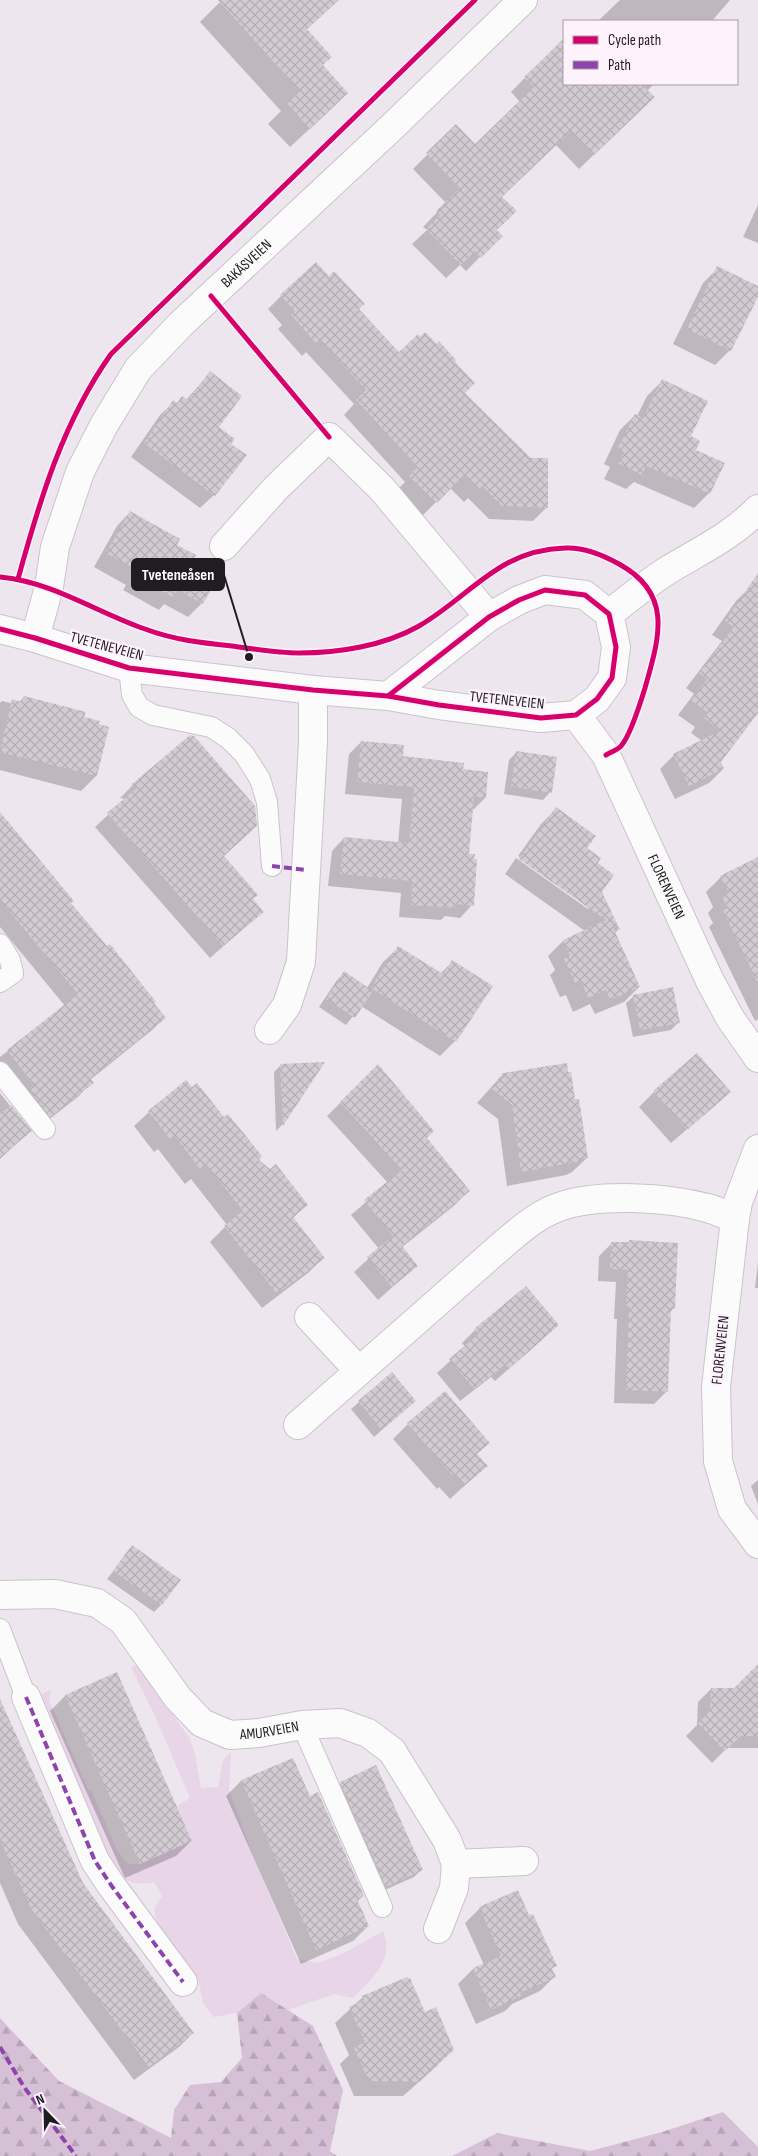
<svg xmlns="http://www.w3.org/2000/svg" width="758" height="2156" font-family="'Sofia Sans Condensed',sans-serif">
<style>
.grass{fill:#e9d5e8}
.forest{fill:url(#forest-firs)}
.shadow{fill:#0003}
.building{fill:url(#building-cross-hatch)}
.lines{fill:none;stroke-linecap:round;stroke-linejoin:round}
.lane-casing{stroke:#cac4ca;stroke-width:22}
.street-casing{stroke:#cac4ca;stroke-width:30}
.secondary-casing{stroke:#cac4ca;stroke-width:30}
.lane{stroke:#fcfbfc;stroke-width:20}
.street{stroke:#fcfbfc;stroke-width:28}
.secondary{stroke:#fcfbfc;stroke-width:28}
.quiet{stroke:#8e44ad;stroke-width:4;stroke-dasharray:8 4;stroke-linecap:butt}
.cycleway-casing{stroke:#fef2fd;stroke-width:8}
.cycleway{stroke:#d6006c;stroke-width:5}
.labels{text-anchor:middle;stroke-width:4.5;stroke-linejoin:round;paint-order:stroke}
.street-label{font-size:15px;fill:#211c21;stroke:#fef2fd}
.leader{fill:none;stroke:#211c21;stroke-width:2}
.callout-dot{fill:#211c21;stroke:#fef2fd;stroke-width:2}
.callout{fill:#211c21;stroke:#211c21;stroke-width:2}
.callout-label{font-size:16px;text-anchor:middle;font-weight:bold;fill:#fff}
</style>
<defs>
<pattern id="forest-firs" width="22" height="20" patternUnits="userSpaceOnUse" patternTransform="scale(1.25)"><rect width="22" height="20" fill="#d6c0d6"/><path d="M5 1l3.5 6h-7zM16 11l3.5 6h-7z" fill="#b7a4b7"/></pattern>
<pattern id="building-cross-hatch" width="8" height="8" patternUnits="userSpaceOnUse" patternTransform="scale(1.25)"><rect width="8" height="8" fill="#d2ccd2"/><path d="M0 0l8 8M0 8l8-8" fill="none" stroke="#b4afb4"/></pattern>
</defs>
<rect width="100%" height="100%" fill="#eee6ee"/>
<path class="grass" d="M135 1665 138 1667 189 1737 195 1754 201 1788 218 1787 223 1760 231 1752 229 1790 253 1856 297 1959 318 1963 344 1953 383 1931C395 1958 372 1980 353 1998L334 1994 288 2010 261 1993 237 2013 213 2017 203 2003 199 1983 157 1923 154 1909 162 1896 154 1882C134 1886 127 1883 113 1868L39 1706 42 1694 51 1690 49 1700 88 1789 91 1790 117 1850 128 1864H140L192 1841 177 1806 190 1798 155 1716 131 1667Z"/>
<path class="forest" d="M261 1993 313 2026 343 2090 330 2151 337 2156H0V2018L59 2081 171 2138 174 2110 190 2085 221 2082 242 2058 237 2013Z
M723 2112 758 2147V2156H452L497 2133 590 2151 662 2132Z"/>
<path class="shadow" d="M222 0H339L306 30 322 66 327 113 290 147 268 124 281 111 200 22Z
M620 0H730L712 21H598Z
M564 38V84H654L647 91 638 112 579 169 555 144 501 197 496 230 501 236 466 271 460 265 446 278 412 244 427 230 423 227 446 203 413 169 456 126 475 145 520 102 511 92Z
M758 205V243L743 237Z
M718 268 758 288V294L730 350 715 365 673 344 703 283Z
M281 296 358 309 399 354 453 362 464 393 547 507 533 521 489 519 468 498 464 502 450 488 422 516 397 490 405 482 344 415 354 404 306 352 302 356 278 329 282 325 268 309Z
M210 373 217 427 230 444 214 495 200 508 131 457 160 415 174 402 176 404 186 400Z
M662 381 694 450 709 493 694 508 634 482 626 489 604 479 610 467 604 464 620 430 635 415 637 416 647 396Z
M130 512 193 558 219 572 202 603 188 617 164 604 159 610 123 590 126 585 94 567 117 526Z
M750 587 758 593V711L719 761 723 769 709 783 675 799 660 769 674 755 702 741 691 733 695 727 678 715 694 694 686 688 722 641 712 635 736 601Z
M24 697 108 728 96 776 81 791 0 770V703L2 701 10 703 13 701 19 702Z
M191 736 222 857 262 912 210 958 95 827 125 799 120 798 132 786Z
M361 742 402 757 462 770 485 798 472 811 468 855 472 905 460 918 445 916 441 920 399 917 401 893 328 886 332 851 344 838 398 844 402 799 345 794 349 754Z
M517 752 550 792 543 800 504 794 509 760Z
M556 809 596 863 601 891 618 930 615 933 639 987 624 1002 595 1014 590 1004 573 1012 566 995 560 997 550 975 555 970 548 956 563 941 585 931 505 874 516 858 588 909V906L518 856 541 824Z
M0 814 70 903 165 1018 151 1031 90 1080 92 1082 79 1096 37 1129 0 1082V1057L65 1006 0 927Z
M758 859V1019L755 1021 709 927 713 923 708 913 713 907 706 892 721 877Z
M398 948 440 974 452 962 491 987 455 1041 440 1056 361 1006 346 1025 319 1007 337 980 344 973 367 988 383 962Z
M634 996 679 1022 671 1030 633 1037 626 1003Z
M323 1064 282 1125 276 1131 274 1072 281 1065Z
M378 1066 426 1138 468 1191 455 1205 401 1248 416 1266 378 1300 354 1272 379 1249 351 1215 388 1183 327 1116Z
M503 1074 587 1158 572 1172 566 1175 507 1186 498 1119 477 1103Z
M654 1092 714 1106 671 1143 639 1107Z
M0 1093 30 1131 0 1159Z
M149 1112 258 1161 306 1205 292 1219 323 1258 308 1273 262 1308 210 1242 227 1225 191 1179 185 1184 158 1149 154 1152 134 1126Z
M612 1243 674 1308 670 1312 667 1391 654 1404 614 1403 617 1319H614L616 1282 598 1281 599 1256Z
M758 1262V1288H755Z
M558 1325 495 1381 491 1377 460 1401 437 1373 465 1347 462 1343 475 1330Z
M392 1374 407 1408 374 1437 351 1409Z
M408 1424 476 1455 486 1466 450 1499 439 1487 437 1489 393 1439Z
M758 1480V1504L751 1486Z
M132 1547 161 1605 154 1612 107 1579Z
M116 1674 191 1841 176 1856 125 1878 50 1711 65 1696Z
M758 1683V1748H727L712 1763 686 1736 697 1725 698 1702 711 1689H735Z
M0 1704 82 1883 193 2033 179 2047 134 2080 18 1924 0 1883Z
M293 1759 309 1798 363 1896 357 1902 368 1926 353 1941 301 1964 226 1796 241 1781Z
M341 1783 421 1870 414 1877 378 1893 333 1790Z
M480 1908 529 1917 555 1966 551 1969 555 1976 540 1991 512 2004 505 2011 476 2024 458 1984 473 1969 484 1965 465 1923Z
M363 1997 438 2065 403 2096H354L340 2064 349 2055 335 2023Z"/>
<path class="building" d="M218 0H338L307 29 332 57 323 65 348 93 310 129 287 103 300 91Z
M564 39V84H641L655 97 594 155 571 131 502 197 517 211 497 230 503 236 481 258 475 251 461 265 426 229 440 215 436 211 460 188 426 153 456 124 475 144 534 87 524 77Z
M316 262 329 276 334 271 347 285 365 304 359 309 399 352 418 334 420 337 425 332 437 344 439 341 456 360 455 362 475 383 465 393 531 458H548V508L502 506 482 486 479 489 464 475 437 503 409 476 418 467 356 400 366 390 320 340 316 343 291 315 295 311 280 295Z
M717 266 758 286V297L731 351 687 329Z
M210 371 242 396 219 427 235 439 231 444 247 455 215 496 144 443 173 400 177 403 182 396 188 400Z
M662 379 708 401 691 436 700 441 696 450 725 463 710 494 646 466 642 475 618 463 624 452 618 448 635 414 643 418Z
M130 511 180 539 177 545 196 555 195 558 221 572 203 604 177 590 173 597 136 577 139 571 106 553Z
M758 573V713L721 762 724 769 689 786 673 754 720 731 704 718 708 713 691 700 707 679 699 673 734 627 725 621Z
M24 696 86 712 84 717 100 721 99 724 109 727 97 776 0 752 12 699 22 702Z
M190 735 194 736 255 806 257 826 224 856 258 895 253 899 264 912 223 946 107 813 138 787 131 785Z
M361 741 404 745 403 756 464 763 463 769 488 772 486 798 474 797 469 854H475L474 859H477L474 906 455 904V908L411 905 412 881 340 874 344 837 409 843 414 787 357 782Z
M516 751 557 757 552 793 511 787Z
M556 807 596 836 587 848 601 858 598 863 614 875 602 892 620 930 612 925 640 987 610 1000 606 990 588 998 581 981 575 983 564 959 570 956 563 940 606 920 519 859Z
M0 812 74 901 71 903 107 946 110 944 156 1002 154 1003 166 1018 90 1078 94 1083 50 1117 29 1089 34 1085 7 1050 78 994 0 900Z
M758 857V983L723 911 727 908 722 897 729 893 720 876Z
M398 946 443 974 452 960 493 986 456 1042 371 988Z
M344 971 373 991 355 1018 326 999Z
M673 987 680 1023 640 1030 633 995Z
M697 1053 731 1092 687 1130 653 1091Z
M325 1062 283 1126 280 1064Z
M567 1063 568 1072H571L575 1099H579L588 1158 581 1159 582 1161 521 1172 512 1105 491 1088 503 1073Z
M378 1064 434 1131 427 1138 470 1191 402 1246 418 1266 392 1287 367 1257 393 1236 364 1200 402 1170 340 1102Z
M186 1080 192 1087 197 1083 224 1117 228 1114 262 1156 259 1160 270 1169 276 1164 308 1205 293 1217 325 1258 277 1294 224 1226 243 1211 207 1165 201 1170 174 1135 170 1139 148 1111Z
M11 1105 32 1131 0 1157V1114Z
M629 1240 678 1243 675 1309H671L668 1392 626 1390 629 1306H626L628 1270 610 1269 611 1242H629Z
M526 1286 559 1325 509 1369 505 1365 474 1389 449 1359 479 1334 474 1329Z
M392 1372 416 1401 382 1430 358 1401Z
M445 1391 490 1443 477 1454 488 1466 465 1485 455 1473 452 1475 407 1423Z
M132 1545 181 1580 162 1605 113 1571Z
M758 1664V1736H741L725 1751 698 1723 710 1711 711 1688H734Z
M117 1672 192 1841 140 1864 65 1695Z
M0 1699 83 1883 194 2033 149 2067 32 1910 0 1840Z
M293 1758 310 1796 318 1792 364 1896 357 1899 369 1926 316 1950 241 1780Z
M376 1765 423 1870 386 1887 340 1782Z
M518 1890 529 1915 533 1914 557 1966 552 1968 556 1977 520 1993 521 1996 491 2010 473 1968 501 1956 479 1907Z
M407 1977 408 1979 410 1978 425 2012 436 2007 454 2050 419 2082 369 2081 354 2048 365 2042 349 2007 364 2000 362 1996Z"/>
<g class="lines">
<defs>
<path id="lane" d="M129 668 132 695 139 707 153 715 211 727 228 738 244 754 260 779 267 802 272 866
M0 944 10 960 13 973 0 982
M0 1072 45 1129
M0 1629 26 1697
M302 1725 382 1907"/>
<g id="street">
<path d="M224 546 276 488 329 437 382 489 489 617"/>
<path d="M609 614C627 600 645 585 665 572 697 552 731 537 758 509"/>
<path id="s1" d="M35 638 49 587 55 547 80 472 104 425 138 369 181 324 393 126 523 0"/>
<path id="s2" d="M576 715 606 755 710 981 730 1018 758 1058"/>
<path d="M269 1030 287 1005 301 962 313 742V690"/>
<path d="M758 1149 738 1202 735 1219 716 1387 718 1461 732 1509 758 1544"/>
<path d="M309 1317 359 1371"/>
<path d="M298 1425 508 1240C524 1227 539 1214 559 1207 597 1193 668 1197 707 1208 716 1210 726 1215 735 1219"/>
<path id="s3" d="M0 1595 55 1594 97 1603 123 1621 178 1698 202 1723 230 1735 259 1733 302 1725 340 1723 368 1733 392 1751 447 1840 456 1864 454 1888 438 1929"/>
<path d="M26 1697 95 1861 111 1885 183 1982"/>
<path d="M456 1864 524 1861"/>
</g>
<path id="secondary" d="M0 629 35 638 129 668 313 690 388 696 439 705 541 718 576 715 597 699 612 678 616 647 609 614 585 595 545 590 519 600 489 617 388 696"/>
</defs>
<use href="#lane" class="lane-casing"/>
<use href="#street" class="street-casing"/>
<use href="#secondary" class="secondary-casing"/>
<use href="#lane" class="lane"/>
<use href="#street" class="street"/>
<use href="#secondary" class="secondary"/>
<path class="quiet" d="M272 866 306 870
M26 1697 95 1861 111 1885 183 1982
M0 2047 24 2087 76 2156"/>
<defs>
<path id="cycleway" d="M211 296 329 437
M0 577C53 582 96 612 145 629 174 640 203 643 232 646 254 649 277 653 299 653 338 653 384 646 419 626 472 595 498 550 565 548 584 547 603 555 619 564 674 594 659 638 645 688 641 701 630 736 621 746 618 750 610 752 606 755
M18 579C40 499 63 422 111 354L475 0
M0 629 35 638 129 668 313 690 388 696 439 705 541 718 576 715 597 699 612 678 616 647 609 614 585 595 545 590 519 600 489 617 388 696"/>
</defs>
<use href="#cycleway" class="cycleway-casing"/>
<use href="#cycleway" class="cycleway"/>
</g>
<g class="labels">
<g class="street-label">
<text dy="5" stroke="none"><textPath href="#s1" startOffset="442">BAKÅSVEIEN</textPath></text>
<text transform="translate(107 646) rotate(15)" y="5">TVETENEVEIEN</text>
<text transform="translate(507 700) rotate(6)" y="5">TVETENEVEIEN</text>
<text dy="5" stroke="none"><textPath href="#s2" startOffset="195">FLORENVEIEN</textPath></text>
<text transform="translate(720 1350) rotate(-84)" y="5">FLORENVEIEN</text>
<text dy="5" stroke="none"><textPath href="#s3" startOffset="329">AMURVEIEN</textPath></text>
</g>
</g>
<path class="leader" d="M249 657L224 575"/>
<circle class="callout-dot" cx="249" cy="657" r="5"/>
<rect class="callout" x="132" y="559" width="92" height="31" rx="5"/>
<g class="callout-label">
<text x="178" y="580">Tveteneåsen</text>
</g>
<rect x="563" y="20" width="175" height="65" fill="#fef2fd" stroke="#a69ca5"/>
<rect x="573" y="36" width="25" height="8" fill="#d6006c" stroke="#a69ca5"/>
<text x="608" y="45" font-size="15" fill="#211c21">Cycle path</text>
<rect x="573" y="61" width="25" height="8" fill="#8e44ad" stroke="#a69ca5"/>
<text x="608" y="70" font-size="15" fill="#211c21">Path</text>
<g transform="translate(45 2111) rotate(337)" stroke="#fef2fd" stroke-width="4" paint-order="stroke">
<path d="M0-4L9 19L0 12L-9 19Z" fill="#211c21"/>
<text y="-8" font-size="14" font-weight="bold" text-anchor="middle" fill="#211c21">N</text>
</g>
</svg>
